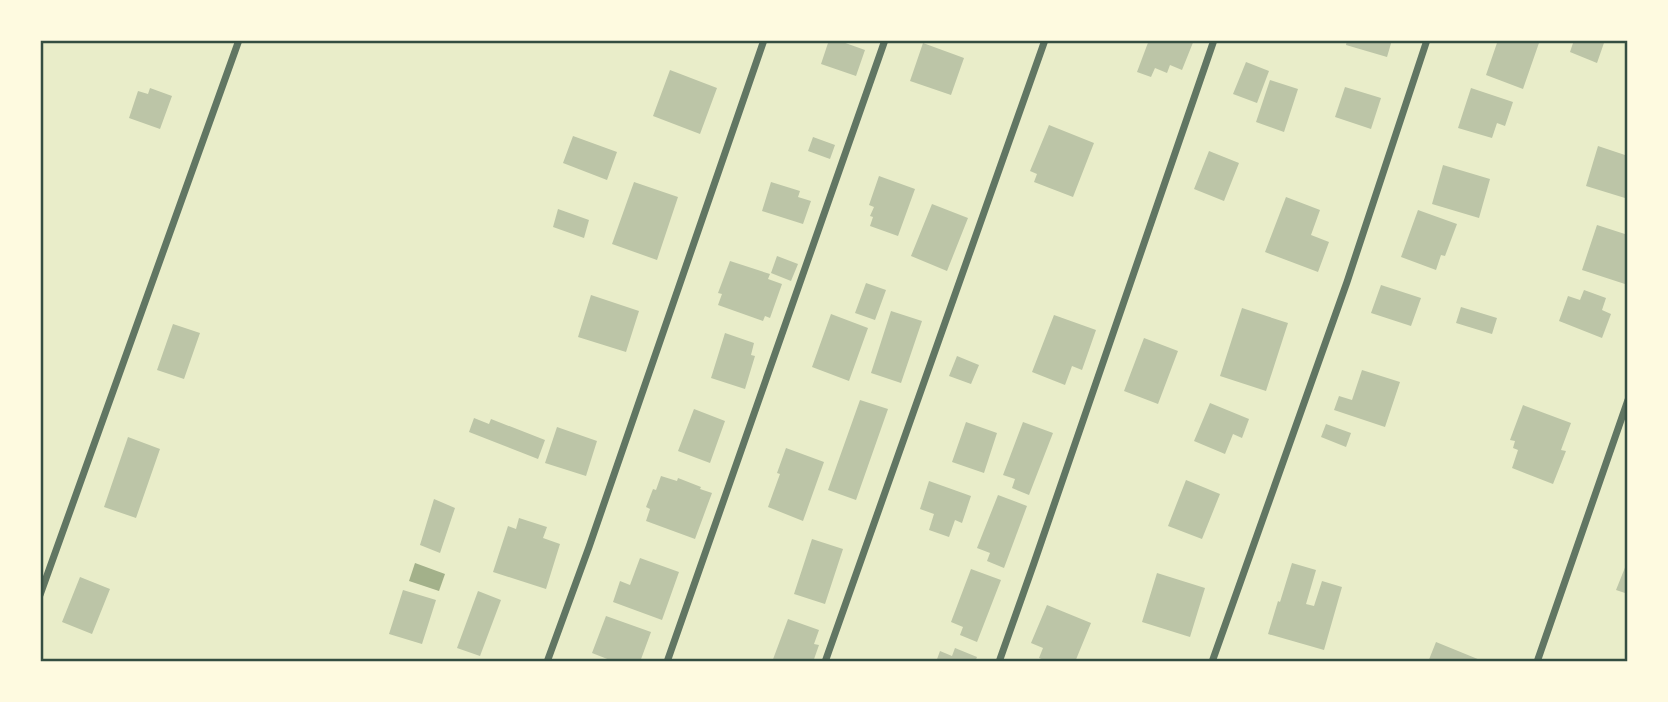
<svg xmlns="http://www.w3.org/2000/svg" width="1668" height="702" font-family="Mulish,sans-serif">
<style>
.water{fill:#a3b18a}
.building{fill:#bcc5a7}
.lines{fill:none;stroke-linecap:round;stroke-linejoin:round}
.minor{stroke:#617663;stroke-width:7}
.neatline{fill:none;stroke:#344e41;stroke-width:2.5}
</style>
<rect width="100%" height="100%" fill="#e9edc9"/>
<path class="water" d="M415 563 445 574 439 591 409 581Z"/>
<path class="building" d="M829 40H837L865 50 856 76 821 64Z
M1149 40H1194L1182 70 1170 65 1167 73 1155 68 1151 77 1137 72Z
M1347 40H1392L1387 57 1346 45Z
M1498 40H1540L1523 89 1486 75Z
M1574 40H1605L1597 63 1570 52Z
M923 43 964 58 951 95 910 81Z
M1246 62 1269 71 1257 103 1233 94Z
M670 70 717 88 700 134 653 116Z
M1270 80 1298 89 1284 132 1256 122Z
M1345 87 1381 98 1371 129 1335 117Z
M150 88 172 96 160 129 129 118 138 91 148 94Z
M1471 88 1513 102 1505 126 1497 123 1492 138 1458 128Z
M1049 125 1094 143 1073 197 1034 182 1037 174 1030 171Z
M573 136 617 152 607 180 563 163Z
M813 137 835 145 830 159 808 151Z
M1598 146 1628 156V188L1625 198 1586 186Z
M1209 151 1239 163 1224 201 1194 189Z
M1443 165 1490 179 1479 218 1432 204Z
M879 176 915 189 898 236 870 226 873 217 870 216 874 207 869 205Z
M634 182 678 197 657 260 612 244Z
M771 182 800 191 798 197 811 201 803 224 762 211Z
M1286 197 1320 210 1311 235 1329 242 1318 272 1265 252Z
M932 204 968 218 947 271 911 256Z
M558 209 589 220 584 238 553 227Z
M1418 210 1457 224 1445 256 1441 255 1436 270 1401 257Z
M1597 225 1628 235V285L1582 270Z
M777 256 798 264 791 281 771 273Z
M730 261 770 274 768 279 782 284 770 318 765 316 763 321 718 305 722 294 718 293Z
M866 283 886 290 875 320 855 313Z
M1381 285 1421 298 1411 326 1371 313Z
M1584 290 1606 298 1602 310 1611 314 1602 338 1559 321 1568 296 1580 300Z
M591 295 639 311 626 352 578 337Z
M1461 307 1497 318 1492 334 1456 323Z
M1242 308 1288 323 1266 391 1220 376Z
M891 311 922 321 901 383 871 373Z
M831 314 868 328 849 381 812 367Z
M1054 315 1096 330 1082 370 1072 366 1065 385 1032 372Z
M173 324 200 333 184 379 157 370Z
M725 333 754 343 751 355 755 356 745 389 711 378Z
M1144 338 1178 351 1158 404 1124 391Z
M957 356 979 365 971 384 949 376Z
M1362 370 1400 382 1385 427 1334 410 1339 396 1352 400Z
M860 400 888 409 856 500 828 490Z
M1210 403 1249 419 1242 438 1233 434 1225 454 1194 441Z
M1523 405 1571 423 1561 450 1566 451 1553 484 1512 468 1518 450 1513 448 1515 441 1510 440Z
M694 409 725 421 710 463 678 451Z
M474 418 489 424 491 419 545 440 538 459 469 432Z
M966 422 997 433 984 473 952 462Z
M1023 422 1053 433 1029 495 1012 488 1015 479 1003 475Z
M1326 424 1351 433 1346 447 1321 437Z
M557 427 597 441 586 476 545 463Z
M128 437 160 449 136 518 104 507Z
M786 448 824 462 803 521 768 507 780 474 777 473Z
M661 476 677 481 678 478 701 487 700 489 712 493 695 539 646 521 650 509 646 507 653 489 656 490Z
M1186 480 1220 494 1202 539 1168 526Z
M929 481 971 496 962 523 955 520 949 537 929 530 934 514 920 509Z
M998 495 1027 506 1004 568 987 561 990 553 977 548Z
M434 499 455 508 440 553 420 545Z
M519 518 547 527 543 538 560 544 546 589 493 572 508 526 516 529Z
M812 539 843 549 825 604 794 594Z
M640 558 679 572 662 620 613 602 620 581 630 585Z
M1628 560V594L1616 590Z
M1292 563 1316 570 1306 604 1314 606 1322 581 1342 587 1324 650 1268 634 1278 601 1280 602Z
M971 569 1001 580 977 642 960 635 963 627 951 622Z
M1157 573 1205 588 1190 637 1142 622Z
M80 577 110 589 92 634 62 622Z
M403 590 436 600 422 644 389 634Z
M478 591 501 600 480 656 457 648Z
M1047 605 1091 623 1075 662H1049L1039 658 1043 648 1031 643Z
M606 616 651 632 640 662H615L592 653Z
M788 619 819 630 814 644 819 645 813 662H772Z
M1436 642 1485 662H1428Z
M955 648 977 657 975 662H936L940 651 952 656Z"/>
<g class="lines">
<path class="minor" d="M40 595 239 40
M547 662 589 547 764 40
M667 662 885 40
M825 662 1045 40
M999 662 1034 563 1214 40
M1212 662 1347 282 1427 40
M1537 662 1628 400"/>
</g>
<rect width="1668" height="702" fill="none" stroke="#fefae0" stroke-width="84"/>
<rect x="42" y="42" width="1584" height="618" class="neatline"/>
</svg>
